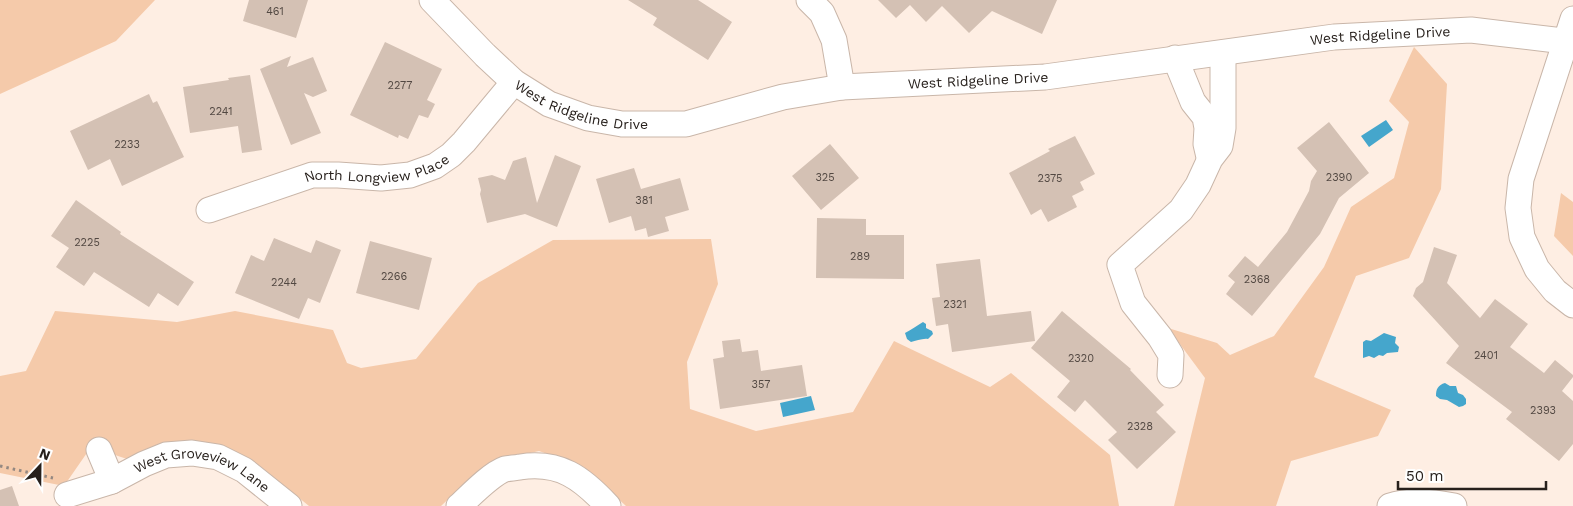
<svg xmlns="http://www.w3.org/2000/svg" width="1573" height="506" font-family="'Work Sans',sans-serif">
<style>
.green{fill:#f5caaa}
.water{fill:#45a6cc}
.building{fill:#d4c1b4}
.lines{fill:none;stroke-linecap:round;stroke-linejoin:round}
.minor-casing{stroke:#c9b6a9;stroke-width:27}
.path{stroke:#948881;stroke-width:3;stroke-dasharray:2.5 4;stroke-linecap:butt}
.minor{stroke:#fff;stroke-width:25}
.labels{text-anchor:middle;stroke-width:5;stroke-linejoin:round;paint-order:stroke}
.number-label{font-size:11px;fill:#524842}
.street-label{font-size:14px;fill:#27201c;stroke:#fff}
</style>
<rect width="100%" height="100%" fill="#feeee3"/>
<path class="green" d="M0 0H155L116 41 0 94Z
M1414 47 1447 84 1441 189 1409 258 1356 276 1314 377 1391 410 1378 436 1291 461 1276 506H1174L1205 378 1168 328 1217 343 1230 355 1274 336 1324 267 1351 207 1394 178 1409 122 1389 101Z
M1561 193 1573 202V256L1554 236Z
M711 239 718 284 687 362 690 409 756 431 853 412 894 341 990 387 1011 373 1110 455 1119 506H626L584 467 539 451 499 460 461 487 441 506H309L260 466 220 444 171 443 130 460 91 447 64 486 0 473V376L26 371 55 311 177 322 235 311 333 330 347 363 361 368 416 359 478 283 553 240Z"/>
<path class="water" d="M1386 120 1393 130 1369 147 1361 136Z
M923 322 926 324V328L932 331 933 334 928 339C923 338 916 341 911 342L907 339 905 333C912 329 917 326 923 322Z
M1384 333 1396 337 1395 343 1399 347 1398 352 1387 353 1383 356 1379 355 1374 358 1369 356 1363 358V342L1366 340 1371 341Z
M1445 383 1450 386H1456L1458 393 1463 395 1466 399V404L1463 406 1459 407 1447 400 1440 399 1436 396C1436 389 1438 385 1445 383Z
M811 396 815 410 783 417 780 403Z"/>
<path class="building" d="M249 0H308L296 38 243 21Z
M628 0H698L732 22 708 60 653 25 657 18Z
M878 0H1057L1042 34 992 11 969 33 942 6 926 22 910 5 896 18Z
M385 42 442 69 427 100 435 104 428 118 419 115 408 139 399 135 398 138 350 115Z
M291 56 287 67 313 57 327 91 313 97 304 93 321 133 291 145 260 69Z
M250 75 262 150 242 153 238 126 190 133 183 87 229 80 228 78Z
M149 94 153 103 157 101 184 157 122 186 110 159 88 170 70 131Z
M1329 122 1369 173 1339 198 1320 234 1252 316 1226 294 1235 282 1228 276 1245 256 1258 267 1287 232 1309 191 1311 181 1317 171 1297 148Z
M1075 136 1095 174 1080 182 1084 190 1072 196 1077 207 1048 222 1041 209 1031 215 1009 173 1050 151 1048 149Z
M830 144 859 178 821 210 792 176Z
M555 155 581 166 557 227 525 214 487 223 480 194 481 190 478 178 492 175 505 180 513 161 526 157 537 203Z
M634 168 641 189 680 178 689 210 665 217 669 231 648 237 646 228 635 231 631 216 609 223 596 179Z
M76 200 121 232 120 234 194 282 178 306 158 293 149 307 94 272 84 286 56 267 69 248 51 236Z
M817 218 866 219V235H904V279L816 278Z
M274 238 311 253 316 240 341 250 320 303 308 298 299 319 235 293 251 255 264 261Z
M370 241 432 258 419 310 356 293Z
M1434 247 1457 255 1447 283 1480 318 1495 299 1528 324 1510 347 1544 373 1555 360 1573 375V377L1562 391 1573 401V444L1559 461 1506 419 1512 412 1446 363 1459 346 1413 296 1416 288 1423 282Z
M980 259 987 316 1031 311 1035 341 952 352 948 324 936 326 932 298 940 297 936 264Z
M1062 311 1131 369 1130 370 1164 405 1156 412 1176 432 1137 469 1108 440 1117 432 1085 400 1075 412 1057 397 1070 381 1031 348Z
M740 339 742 352 758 350 761 371 802 365 807 396 720 409 713 359 724 357 722 341Z
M12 486 19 506H0V490Z"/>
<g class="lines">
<defs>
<g id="minor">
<path id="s1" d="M432 0 485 55 514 82 549 104 588 118 622 124H686L783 97 842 87 1045 77 1334 37 1471 30 1573 42"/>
<path d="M809 0 822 13 834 40 842 87"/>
<path d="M1573 19 1521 179 1518 208 1522 237 1537 269 1555 291 1573 305"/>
<path d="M1175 58 1193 102 1205 117 1207 128 1206 144 1209 157"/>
<path id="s2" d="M209 210 312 175H338L381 178 410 175 435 166 451 155 464 142 514 82"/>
<path d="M1170 375 1171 355 1160 337 1133 303 1120 265 1181 210 1198 185 1210 159 1220 146 1223 128V53"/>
<path d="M99 450 112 481"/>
<path id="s3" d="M67 495 112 481 144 464 166 455 192 453 218 457 244 470 289 506"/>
<path d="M459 506C471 495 491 474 505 469 510 468 515 468 520 467 560 461 582 478 608 506"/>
<path d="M1390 506C1410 499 1434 502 1454 506"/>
</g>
</defs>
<use href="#minor" class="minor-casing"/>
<path class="path" d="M0 466 53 478"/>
<use href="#minor" class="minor"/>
</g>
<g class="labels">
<g class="number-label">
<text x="275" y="15">461</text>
<text x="400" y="89">2277</text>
<text x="221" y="115">2241</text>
<text x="127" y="148">2233</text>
<text x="825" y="181">325</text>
<text x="1339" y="181">2390</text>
<text x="1050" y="182">2375</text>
<text x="644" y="204">381</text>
<text x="87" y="246">2225</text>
<text x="860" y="260">289</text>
<text x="394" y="280">2266</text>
<text x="1257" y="283">2368</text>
<text x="284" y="286">2244</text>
<text x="955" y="308">2321</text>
<text x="1486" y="359">2401</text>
<text x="1081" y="362">2320</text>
<text x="761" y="388">357</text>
<text x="1543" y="414">2393</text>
<text x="1140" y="430">2328</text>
</g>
<g class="street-label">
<text dy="5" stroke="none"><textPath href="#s1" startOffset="999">West Ridgeline Drive</textPath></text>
<text dy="5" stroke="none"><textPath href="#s1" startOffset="594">West Ridgeline Drive</textPath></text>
<text dy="5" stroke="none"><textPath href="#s1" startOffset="189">West Ridgeline Drive</textPath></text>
<text dy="5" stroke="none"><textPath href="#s2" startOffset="175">North Longview Place</textPath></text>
<text dy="5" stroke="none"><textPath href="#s3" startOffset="146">West Groveview Lane</textPath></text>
</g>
</g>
<g transform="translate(40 466) rotate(22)" stroke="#ffffff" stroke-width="4" paint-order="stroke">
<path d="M0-4L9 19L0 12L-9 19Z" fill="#27201c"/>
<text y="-8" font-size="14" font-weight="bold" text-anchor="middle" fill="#27201c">N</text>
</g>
<path d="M1398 481v8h148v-8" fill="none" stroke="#27201c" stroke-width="2.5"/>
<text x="1406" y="481" font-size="15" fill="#27201c" stroke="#ffffff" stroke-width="4" paint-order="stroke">50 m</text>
</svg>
